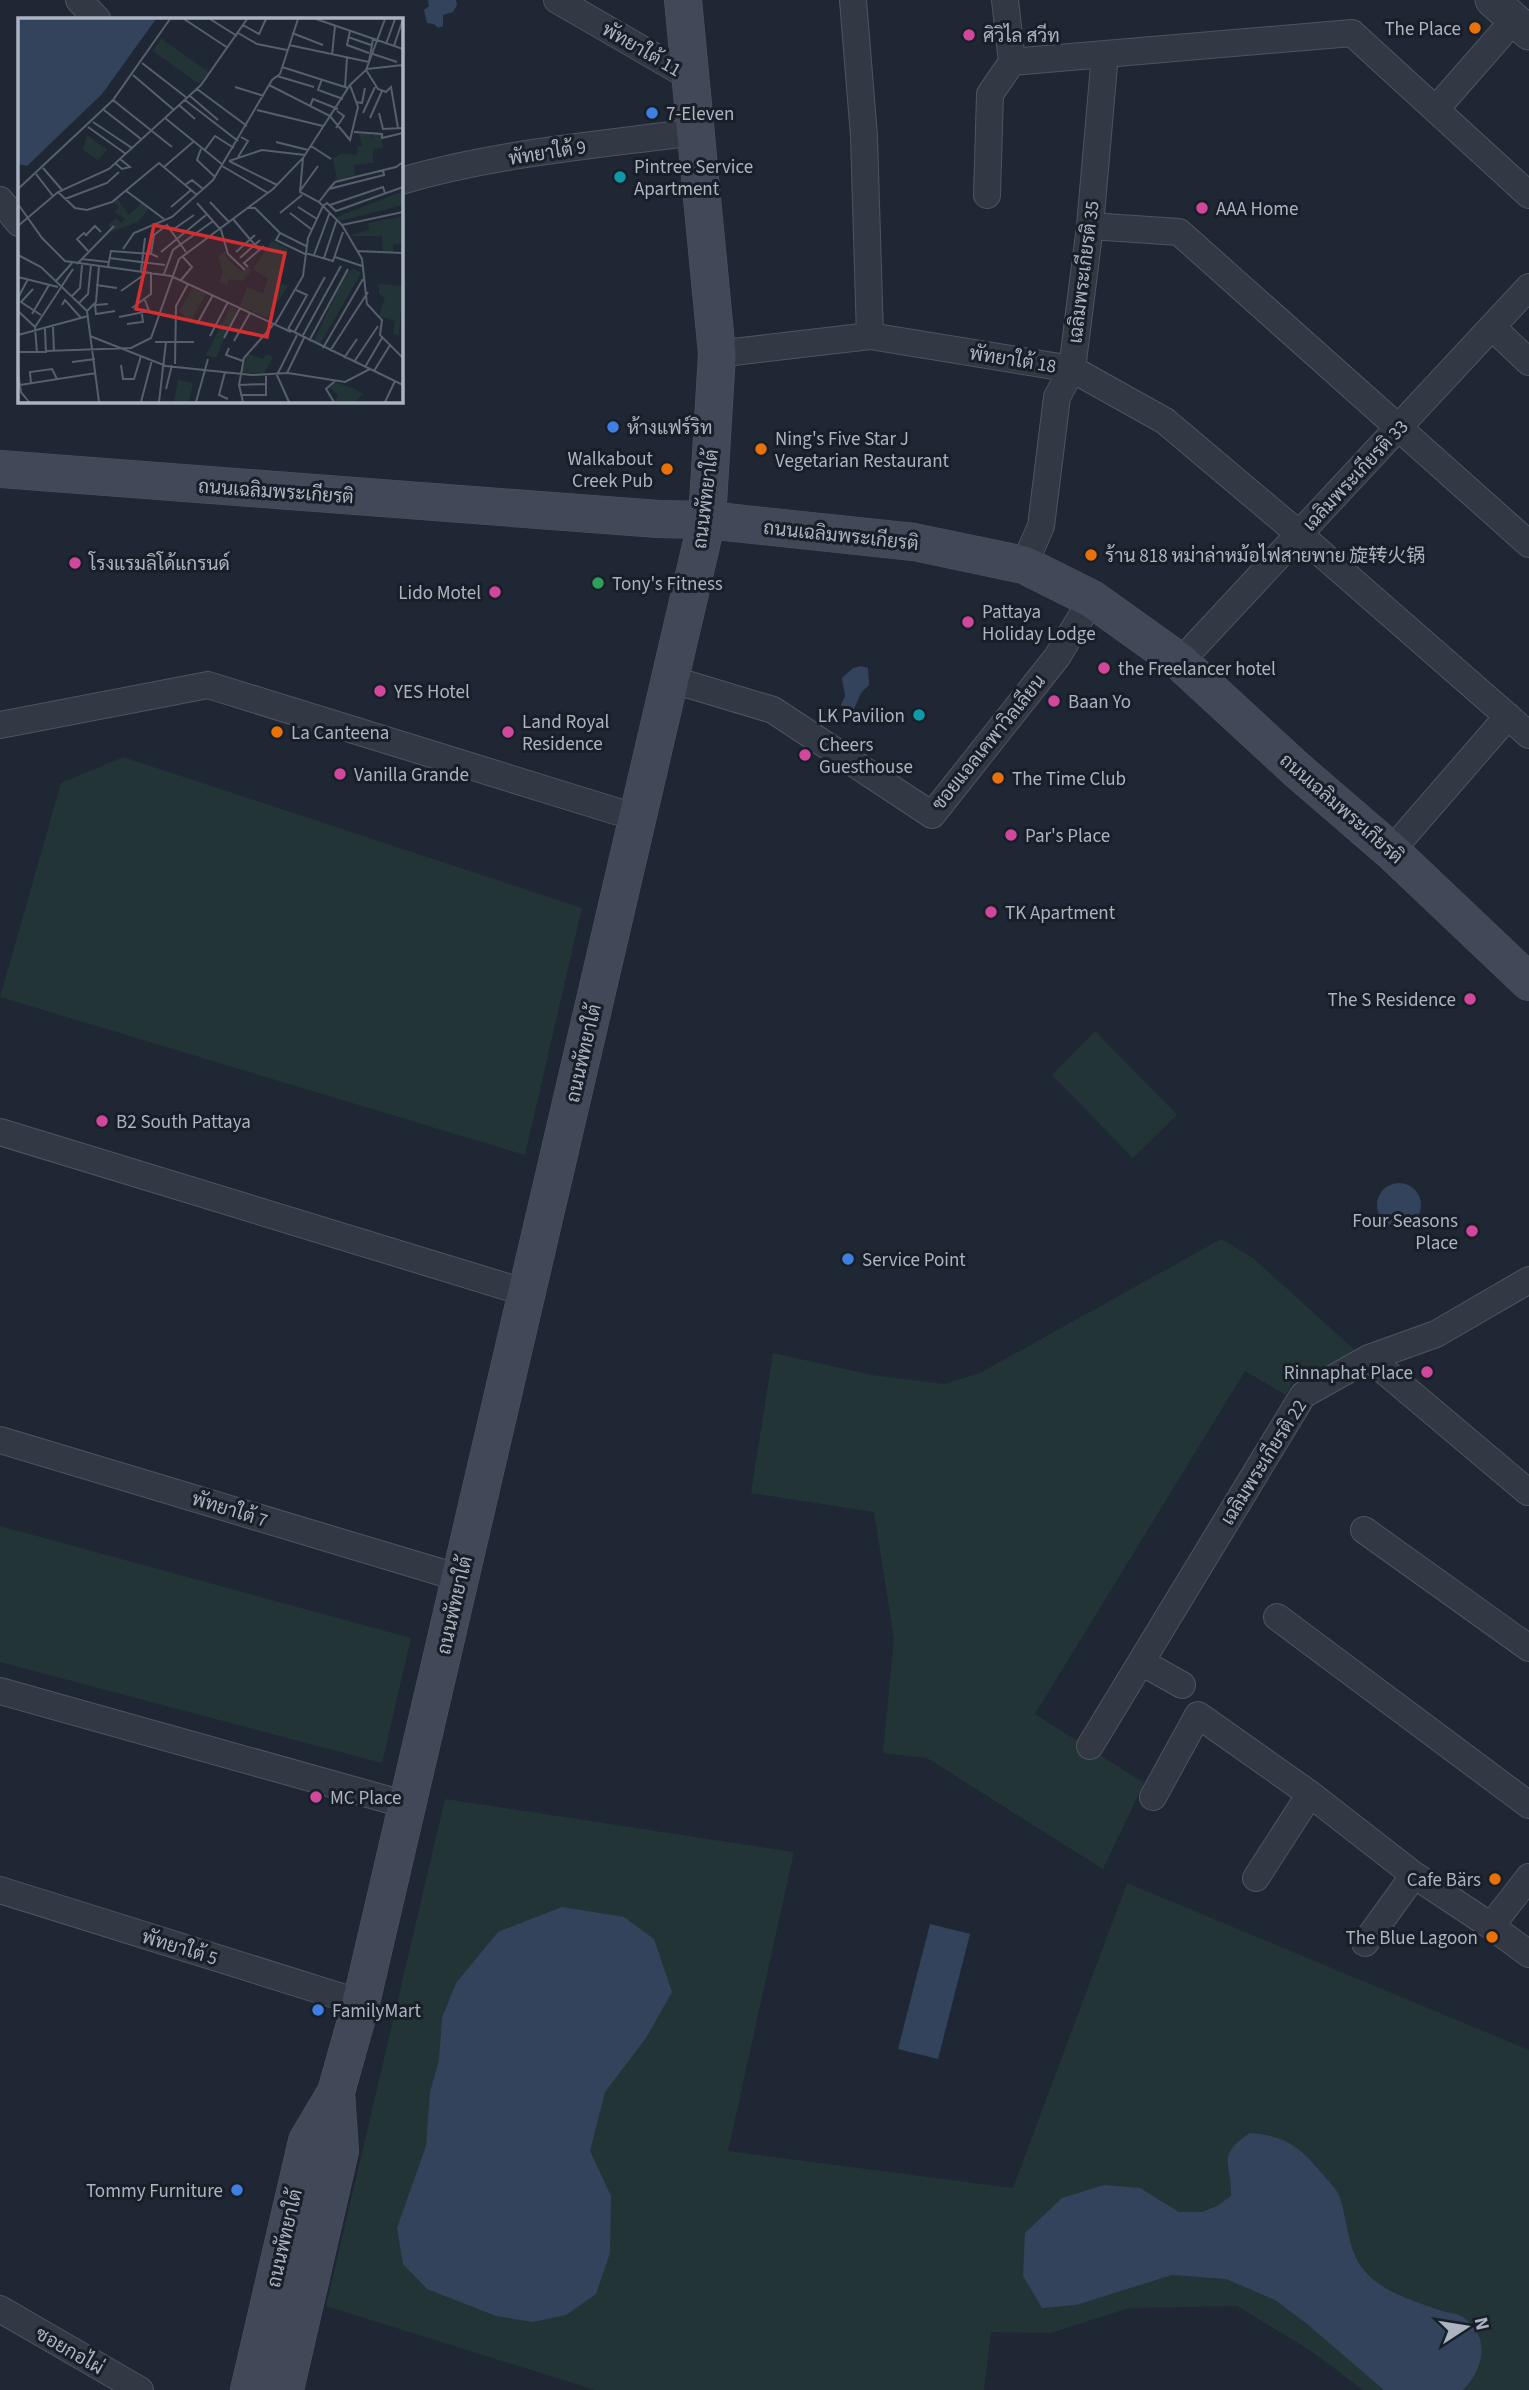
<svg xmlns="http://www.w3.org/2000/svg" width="1529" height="2390" font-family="'Source Sans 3','Noto Sans SC',Sarabun,sans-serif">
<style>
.green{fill:#223436}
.water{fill:#33435b}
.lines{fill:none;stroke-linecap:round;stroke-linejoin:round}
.minor-casing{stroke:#4d5460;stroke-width:28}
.tertiary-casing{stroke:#4d5460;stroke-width:35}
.secondary-casing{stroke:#4d5460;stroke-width:38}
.minor{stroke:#333944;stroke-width:26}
.tertiary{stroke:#333944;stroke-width:33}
.secondary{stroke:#414857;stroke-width:37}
.food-dot{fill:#e8710a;stroke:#181f29;stroke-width:2.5}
.hotel-dot{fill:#d1479c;stroke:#181f29;stroke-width:2.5}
.shop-dot{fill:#3f7fe0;stroke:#181f29;stroke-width:2.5}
.culture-dot{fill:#0f9aa8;stroke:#181f29;stroke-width:2.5}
.leisure-dot{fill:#2e9e5b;stroke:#181f29;stroke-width:2.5}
.labels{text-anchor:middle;stroke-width:6;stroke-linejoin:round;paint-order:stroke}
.poi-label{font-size:19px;fill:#acb4c2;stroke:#181f29;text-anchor:start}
.street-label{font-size:19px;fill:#acb4c2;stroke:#181f29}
.inset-road{fill:none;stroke:#575f6d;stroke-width:2}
.view{fill:#d42f30;fill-opacity:0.15;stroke:#d42f30;stroke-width:3.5}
.inset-edge{fill:none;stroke:#acb4c2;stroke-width:3.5}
</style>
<rect width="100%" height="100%" fill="#1f2734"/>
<path class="green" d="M123 757 582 908 525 1155 0 997 61 783Z
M1095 1031 1177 1115 1133 1158 1052 1075Z
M1221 1239 1253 1258 1358 1353 1292 1382 1286 1395 1245 1371 1035 1714 1144 1783 1103 1869 927 1758 883 1753 894 1639 874 1512 751 1493 773 1353 872 1375 944 1384 980 1373Z
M0 1526 411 1638 382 1763 0 1662Z
M445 1799 794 1852 728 2151 1013 2188 1127 1883 1529 2050V2390H1363L1311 2351 1237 2306 1129 2308 1051 2333 991 2332 984 2390H595L326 2306Z"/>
<path class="water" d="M428 0H456L457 5 453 12 443 15V26L438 28 434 24 427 23 424 10 429 6Z
M861 666 868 668 869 685 861 693 854 709 844 710 841 705 845 696 842 678 853 668Z
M1377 1205a22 22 0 1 1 44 0a22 22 0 1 1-44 0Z
M562 1907 624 1917 654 1939 672 1992 646 2038 605 2092 590 2151 611 2196 610 2253 596 2294 566 2315 533 2322 496 2316 427 2289 403 2264 397 2228 426 2146 430 2092 439 2060 442 2018 456 1983 498 1932Z
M930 1924 970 1934 938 2059 898 2049Z
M1250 2133C1288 2136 1301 2148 1325 2177 1330 2183 1338 2190 1340 2198 1348 2222 1347 2248 1363 2269 1381 2292 1416 2302 1442 2311 1449 2313 1457 2313 1463 2317 1491 2336 1484 2369 1463 2390H1384L1306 2323 1275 2300 1226 2279 1172 2275 1076 2305 1042 2308 1023 2276 1025 2233 1062 2198 1104 2185 1140 2188 1179 2212H1202L1217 2206 1231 2196C1232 2163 1215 2156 1250 2133Z"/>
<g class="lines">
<defs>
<path id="minor" d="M79 0 97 19
M557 0 690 77
M853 0 864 136 870 336
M1005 0 1012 62
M1436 109 1513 21
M401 181C496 153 597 145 695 132
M987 195 990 94 1012 62 1352 33 1529 195
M0 200 19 223
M1090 226 1179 232 1529 544
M1492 327 1529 362
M717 354 870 336 1072 369 1165 421 1299 534 1529 735
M1024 565 1041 526 1057 397 1072 369 1090 226 1105 54
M1180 662 1529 287
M670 679 773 710 932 815 1057 657 1092 599
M0 725 208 685 638 818
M1391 851 1508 716
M0 1132 527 1293
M1369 1358 1528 1492
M0 1440 460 1578
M1364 1530 1529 1648
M1277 1617 1529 1805
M1141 1662 1182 1685
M0 1691 407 1805
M1090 1746 1303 1395 1369 1358 1436 1334 1529 1280
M1153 1797 1198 1715 1310 1794 1414 1875 1491 1926 1529 1954
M1256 1878 1310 1794
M0 1890 361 2003
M1491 1926 1529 1877
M1365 1943 1414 1875
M0 2309 140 2390"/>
<path id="tertiary" d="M1492 0 1529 33"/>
<path id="secondary" d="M0 469 658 519 707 520 914 542 1024 565 1092 599 1180 662 1296 769 1391 851 1529 982
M249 2390 307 2141 336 2092 361 2003 707 520 717 354 683 0
M285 2390 340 2151 336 2092"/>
</defs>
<use href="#minor" class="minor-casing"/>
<use href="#tertiary" class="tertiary-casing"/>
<use href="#secondary" class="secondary-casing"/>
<use href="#minor" class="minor"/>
<use href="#tertiary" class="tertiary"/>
<use href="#secondary" class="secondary"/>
</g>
<g class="food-dot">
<circle cx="1475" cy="28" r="7"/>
<circle cx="761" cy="449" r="7"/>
<circle cx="667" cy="469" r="7"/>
<circle cx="1091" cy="555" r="7"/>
<circle cx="277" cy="732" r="7"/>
<circle cx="998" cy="778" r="7"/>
<circle cx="1495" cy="1879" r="7"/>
<circle cx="1492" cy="1937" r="7"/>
</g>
<g class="hotel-dot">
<circle cx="969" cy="35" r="7"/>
<circle cx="1202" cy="208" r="7"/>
<circle cx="75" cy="563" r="7"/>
<circle cx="495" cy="592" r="7"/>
<circle cx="968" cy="622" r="7"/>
<circle cx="1104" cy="668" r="7"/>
<circle cx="380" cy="691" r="7"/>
<circle cx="1054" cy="701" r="7"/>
<circle cx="508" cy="732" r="7"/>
<circle cx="805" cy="755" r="7"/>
<circle cx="340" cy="774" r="7"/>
<circle cx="1011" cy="835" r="7"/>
<circle cx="991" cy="912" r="7"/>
<circle cx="1470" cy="999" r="7"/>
<circle cx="102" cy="1121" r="7"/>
<circle cx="1472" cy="1231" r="7"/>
<circle cx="1427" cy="1372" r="7"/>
<circle cx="316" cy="1797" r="7"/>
</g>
<g class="shop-dot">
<circle cx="652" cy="113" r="7"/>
<circle cx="613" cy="427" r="7"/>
<circle cx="848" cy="1259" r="7"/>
<circle cx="318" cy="2010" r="7"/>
<circle cx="237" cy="2190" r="7"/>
</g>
<g class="culture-dot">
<circle cx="620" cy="177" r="7"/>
<circle cx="919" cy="715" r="7"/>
</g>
<circle class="leisure-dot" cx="598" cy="583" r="7"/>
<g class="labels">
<g class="poi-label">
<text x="1461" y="35" text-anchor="end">The Place</text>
<text x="983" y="42">ศิวิไล สวีท</text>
<text x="666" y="120">7-Eleven</text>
<text x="634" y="173">Pintree Service<tspan x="634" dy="22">Apartment</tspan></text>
<text x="1216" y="215">AAA Home</text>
<text x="627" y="434">ห้างแฟร์ริท</text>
<text x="775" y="445">Ning's Five Star J<tspan x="775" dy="22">Vegetarian Restaurant</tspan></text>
<text x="653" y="465" text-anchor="end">Walkabout<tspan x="653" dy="22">Creek Pub</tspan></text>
<text x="1105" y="562">ร้าน 818 หม่าล่าหม้อไฟสายพาย 旋转火锅</text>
<text x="89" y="570">โรงแรมลิโด้แกรนด์</text>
<text x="612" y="590">Tony's Fitness</text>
<text x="481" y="599" text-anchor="end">Lido Motel</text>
<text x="982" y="618">Pattaya<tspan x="982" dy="22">Holiday Lodge</tspan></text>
<text x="1118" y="675">the Freelancer hotel</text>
<text x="394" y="698">YES Hotel</text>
<text x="1068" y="708">Baan Yo</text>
<text x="905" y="722" text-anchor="end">LK Pavilion</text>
<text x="522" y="728">Land Royal<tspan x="522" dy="22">Residence</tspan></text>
<text x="291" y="739">La Canteena</text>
<text x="819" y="751">Cheers<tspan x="819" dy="22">Guesthouse</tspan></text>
<text x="354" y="781">Vanilla Grande</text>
<text x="1012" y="785">The Time Club</text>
<text x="1025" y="842">Par's Place</text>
<text x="1005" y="919">TK Apartment</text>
<text x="1456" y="1006" text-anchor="end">The S Residence</text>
<text x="116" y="1128">B2 South Pattaya</text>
<text x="1458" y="1227" text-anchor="end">Four Seasons<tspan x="1458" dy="22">Place</tspan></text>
<text x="862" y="1266">Service Point</text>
<text x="1413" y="1379" text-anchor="end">Rinnaphat Place</text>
<text x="330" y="1804">MC Place</text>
<text x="1481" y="1886" text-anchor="end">Cafe Bärs</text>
<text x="1478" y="1944" text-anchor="end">The Blue Lagoon</text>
<text x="332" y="2017">FamilyMart</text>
<text x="223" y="2197" text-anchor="end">Tommy Furniture</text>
</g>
<g class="street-label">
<text transform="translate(642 49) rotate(30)" y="7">พัทยาใต้ 11</text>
<text transform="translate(547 152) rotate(-9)" y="7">พัทยาใต้ 9</text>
<text transform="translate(1083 272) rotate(-83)" y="7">เฉลิมพระเกียรติ 35</text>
<text transform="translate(1013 359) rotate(9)" y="7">พัทยาใต้ 18</text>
<text transform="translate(1355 475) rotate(-47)" y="7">เฉลิมพระเกียรติ 33</text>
<text transform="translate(276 491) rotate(4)" y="7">ถนนเฉลิมพระเกียรติ</text>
<text transform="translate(705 499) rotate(-83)" y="7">ถนนพัทยาใต้</text>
<text transform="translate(841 535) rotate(6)" y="7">ถนนเฉลิมพระเกียรติ</text>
<text transform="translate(988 742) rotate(-51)" y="7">ซอยแอลเคพาวิลเลียน</text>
<text transform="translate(1342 808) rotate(41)" y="7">ถนนเฉลิมพระเกียรติ</text>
<text transform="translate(583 1053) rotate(-77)" y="7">ถนนพัทยาใต้</text>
<text transform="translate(1263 1462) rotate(-58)" y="7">เฉลิมพระเกียรติ 22</text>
<text transform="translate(230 1509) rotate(17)" y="7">พัทยาใต้ 7</text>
<text transform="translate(454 1605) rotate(-77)" y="7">ถนนพัทยาใต้</text>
<text transform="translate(180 1947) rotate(17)" y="7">พัทยาใต้ 5</text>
<text transform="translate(284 2238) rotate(-77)" y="7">ถนนพัทยาใต้</text>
<text transform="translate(70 2350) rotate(30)" y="7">ซอยกอไผ่</text>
</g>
</g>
<g transform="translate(18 18)">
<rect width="385" height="385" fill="#1f2734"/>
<path d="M143 21 191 54 181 66 135 33ZM341 115 352 116 354 122 355 116H363L365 130 355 131V145L336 147 337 157 319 162 315 141 323 135 339 137 340 128H344ZM69 117 89 132 80 142 65 132ZM385 173V187L322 203 319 199ZM99 180 111 197 124 184 131 190 120 204 95 213 90 207 98 200 103 205 107 201 97 194 101 189 95 184ZM385 198V234L384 227 375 226V234L365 233 364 218H329L351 212 350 205ZM254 223 270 231 258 264 270 268 249 300 222 288 229 269 245 276 250 261 235 251ZM208 232V239L224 254 229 249 234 252 225 263 212 261 209 267 201 264 205 255 200 239ZM336 251 343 255 302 326 296 323 328 255ZM361 266 385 268 381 318 375 315 377 303 361 298 367 280 361 276ZM175 270 188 276 173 303 161 293ZM213 288 219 291 198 340 188 337ZM230 336 245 341 248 336 255 339 246 356 223 354ZM160 362 175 365 171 384H156ZM317 364 337 371 345 376 337 384H317L320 377 311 369Z" fill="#223436"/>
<path d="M0 1H138L84 76 9 148 0 146Z" fill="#33435b"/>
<path class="inset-road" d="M166 1 210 30M192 1 219 18M298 1 385 31M225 7 241 16 248 1M332 13 329 27 351 35M220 15 239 26 269 32M274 15 305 27M330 19 353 27M368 26 377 1M271 27 351 44 355 21M376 28 385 1M355 36 379 44M314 37 317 8M124 45 169 80M264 49 330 70M349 51 385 47M348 52 360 71 368 74 373 69 380 110M115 57 156 92M259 58 296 69M304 61 300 72 325 81M251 67 312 98 332 122 340 89 332 67M217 69 246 78M327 69 329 40M179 71 229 108M172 78 200 102M95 82 154 129M167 82 220 123M338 84 344 85 347 70M161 87 177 101M292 88 295 81 320 91M86 92 123 121M239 92 305 108M345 95 357 69M361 95 365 111 385 110M147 100 205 147M352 100 364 73M75 104 114 130M70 109 108 136M318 110 326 98 319 93M336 114 364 116V120L385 115M258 124 290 132M293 128 313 141M183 131 179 142 197 159M186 133 197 118 216 130M220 139 230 123 223 119M285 140 282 174 301 184 324 207 344 241 349 286 364 302 362 317 385 340M211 143 244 132 287 137M211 143 259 167M97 145 104 151 112 149 102 141M204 148 250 175M146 149 175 124M25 150 45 173M18 156 35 178M167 167 174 162 185 171M0 171 95 82 152 1M311 171 317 164 378 149 385 144M107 172 146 201M282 173 300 148M40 174 57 190 69 192 94 184 141 145 179 177M47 181 89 165 101 154M192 184 211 204M301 184 311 171 366 157 365 152M179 185 203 212 210 236 227 252M0 186 24 220 47 243 153 258 273 314M312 187 365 169 367 175M305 188 309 185 318 193 385 169M153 189 173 172M280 189 299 201M230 190H237L262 215 288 228M262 195 284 177M272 195 293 211M215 201 241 232M324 207 385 194M0 208 40 174 91 151 183 67 229 1M153 213 176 197M262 215 258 222 287 236M68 217 77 208 83 214M69 218 66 215 59 221 70 233M105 231 116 215 154 199 195 162 254 62 262 56 280 1M339 233 385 235M143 234 188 197M218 234 237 217M287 235 315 243 325 214M0 237 23 249 69 293 81 384M296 237 312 194M140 239 133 236 136 217 149 207 168 234M317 239 344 248M91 240 147 247M222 240 242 222M306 240 319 201M63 241 90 244M59 246 96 208M90 249 93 233 133 236M230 249 226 245 246 228M123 253 127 220M146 256 155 232 195 203M0 259 40 269M163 262 174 249 164 238M38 263 54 245M78 267 99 270M15 271 3 284 23 297M103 273 130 254M54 278 62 270 64 247M0 280 10 261M61 285 70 276 73 247M90 286 77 287 78 296 97 293M44 287 47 282 63 300M114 290 133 276V254M0 293 17 309 19 335M69 293 78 284 81 248M14 296 31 267M101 299 131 293 127 282M109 306 125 304 124 296M179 306 195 277M257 306 285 258 290 220 305 188M17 309 55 251M35 309 36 334M27 311 28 335M270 311 289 277 278 272M270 311 385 367M276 315 307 259M0 317 70 298M72 318 148 348 234 357 270 355 327 364 352 351M192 318 210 284M284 319 323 248M206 320 222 290M216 323 232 295M291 323 330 251M137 324H176M211 330 208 337 225 343M305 330 345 261M312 333 350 274M0 334 113 330 133 320 161 241 255 171 285 140 332 67 348 52 367 1M326 340 339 321M54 344 77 341M336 344 360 308M157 346 158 288 170 266M103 347 105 361H116L123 338M347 349 364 320M356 353 372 327M207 354 201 377 210 381M0 355 3 374 11 384M258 355 271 384M260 355 279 317M269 355 286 320M13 365 12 354 34 351 39 361M2 367 78 355M221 367 248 366M148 371 154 347M223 377H248V356M123 384 134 342M141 384 148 324M178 384 190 341M225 384 221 367 226 340 255 307M316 384 308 371 317 363M367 384 377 363"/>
<path class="view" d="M136 207 267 235 249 319 118 291Z"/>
<rect width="385" height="385" class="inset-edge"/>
</g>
<g transform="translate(1466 2327) rotate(78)" stroke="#181f29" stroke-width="5" paint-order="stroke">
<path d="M0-5L12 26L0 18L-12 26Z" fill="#acb4c2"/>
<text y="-10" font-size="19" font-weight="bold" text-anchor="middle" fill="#acb4c2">N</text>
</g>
</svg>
